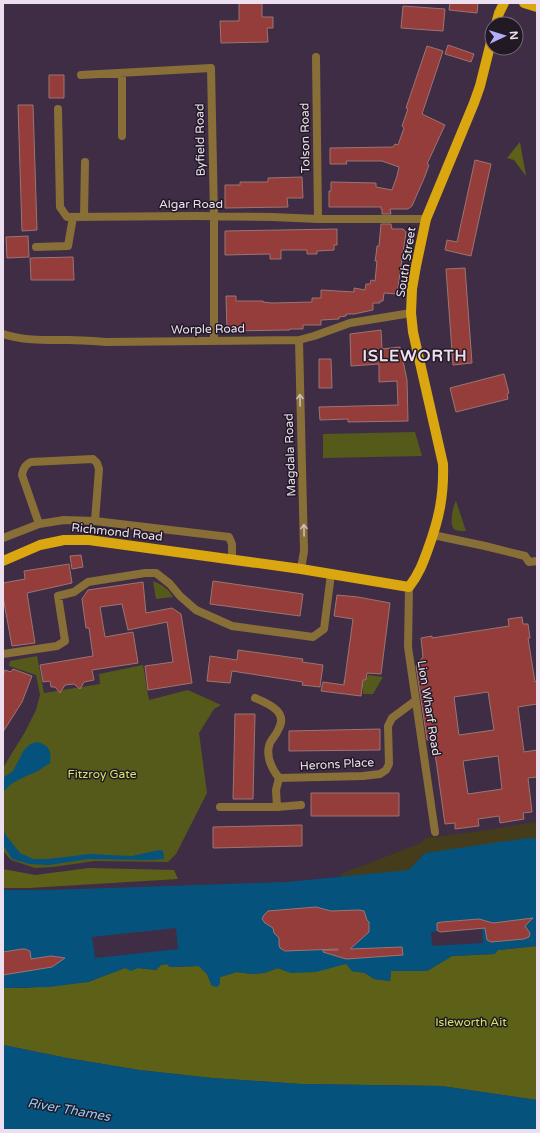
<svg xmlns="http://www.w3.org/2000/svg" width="540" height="1133" font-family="'Varela Round',sans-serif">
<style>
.green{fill:#555a1b}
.forest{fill:#5c6117}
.sand{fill:#453c1c}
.water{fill:#05537c}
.pier{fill:#3f2d45}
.building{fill:#943d3b;stroke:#9b7572;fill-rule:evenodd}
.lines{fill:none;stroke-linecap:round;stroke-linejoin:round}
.street{stroke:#886f37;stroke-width:8}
.primary{stroke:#daa710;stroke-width:10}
.oneway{stroke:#cebeb8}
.labels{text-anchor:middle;stroke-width:3;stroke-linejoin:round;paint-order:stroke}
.street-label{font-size:12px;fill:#ece0f0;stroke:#211924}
.park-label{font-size:12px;fill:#d8e366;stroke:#211924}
.water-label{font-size:13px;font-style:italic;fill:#8fccf9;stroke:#211924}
.district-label{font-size:16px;font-weight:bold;letter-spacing:1px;fill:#ece0f0;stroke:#211924}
</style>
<rect width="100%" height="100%" fill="#3f2d45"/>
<path class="green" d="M415 432 422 456 323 458V434Z
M456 501 466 531C462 531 456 531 454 529 449 524 453 506 456 501Z
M153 581C161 584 169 589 173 597L156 599Z
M37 656 44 693 100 684 99 674 143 665 149 700 188 690 221 705 214 709 199 733 207 793 176 854 168 862 95 861 53 867 35 868 11 860 3 851V768L25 732 36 710 40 695 36 675 9 666 10 661Z
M368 675 383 677 373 694H363V688L343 684 344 678 366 681Z"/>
<path class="forest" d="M520 142 526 176 514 160 507 158Z
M89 868 174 870 178 879 29 888H3V869L35 875Z
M537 946V1100L441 1086 301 1084 212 1078 139 1070 67 1058 3 1045V988H25L88 982 125 968H138L156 970 161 965 167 964 170 967 199 966 207 974 212 986 220 977 237 972 252 974 264 973 278 968 291 973 347 963 352 971 365 973 374 979 390 981 391 971H427L452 956 494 954 498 950Z"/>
<path class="sand" d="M537 822V859L300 900 3 890C116 890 229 885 341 880V874L421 843 425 838 481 831Z"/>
<path class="water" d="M37 742C49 745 52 751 50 763L38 771 24 777 11 784 3 792V778L13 771 24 750 30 744Z
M3 826 5 834 20 853 33 859H48L90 854 132 856 159 850 163 851 164 859 149 860 88 859 49 865 29 864 12 859 3 845Z
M528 838 537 839V946L498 950 495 954 452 956 427 971H391L390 981 374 979 365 973 352 971 346 964 316 972 291 973 278 968 264 973 252 974 237 972 220 977V984L217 987 212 986 207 974 199 966 170 967 167 964 161 965 156 970 138 968 131 971 125 968 88 982 50 987 3 988V890H51L287 882 409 870 425 853Z
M3 1045 67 1058 139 1070 212 1078 301 1084 441 1086 537 1100V1130H3Z"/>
<path class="pier" d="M176 928 178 949 95 958 92 937Z
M482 929 483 943 432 946 431 932Z"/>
<path class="building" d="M239 3H262V17H273V28H267L268 42 221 43 220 21H239Z
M450 3H478L477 13 449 10Z
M403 6 445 9 443 31 401 28Z
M448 45 474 54 471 62 445 54Z
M427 46 443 51 422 114 445 125 427 164 429 165 425 176 412 206 408 209H390L391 214H382V209H381V207H329V191H331V182L376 183V187L392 190 397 176 399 167 382 161H346L347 164H330V148L393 147 395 144 398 145 404 128 402 126 408 109 406 108Z
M49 75H64V98H49Z
M18 105H33L37 230 22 231Z
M475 160 491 164 471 256 445 250 447 240 457 242Z
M302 177 303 198H287L288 207 225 208V185H240V182H268V178Z
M381 224H391L392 229H403L406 232 397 294 384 293 383 301H380V303H373V310L354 314H346V316L339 317V319L321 320V325H303V329H290V330L227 331 226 296H236V301H263V302L272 303 312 302V298H321V290L354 292V288L365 290 366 284H370L371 280 375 281 377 261H375L376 255 377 246H379Z
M337 229V245H334V250L317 251V254H307V250H281V259H270V254L225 255V231Z
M28 236 29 257 7 258 6 237Z
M73 257 74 280H31L30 258Z
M465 268 472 363 453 365 446 269Z
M381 330 382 349 400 347 407 380 408 421 348 422V419L320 420 319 407 398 405 397 381 379 382V364L351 366 350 334Z
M319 359H331L332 388H319Z
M504 374 509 393 507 394 508 399 456 412 450 388Z
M81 555 83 567 72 569 70 556Z
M69 564 72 583 27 593 35 643 12 646 3 597V583L25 579 24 571Z
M213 581 303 594 300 616 210 604Z
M143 582 146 613 172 608 181 614 192 683 148 690 145 666 173 662 167 622 128 630 122 604 100 607 105 637 133 632 138 663 92 670 94 680 84 682 80 689 74 684 65 685 60 693 55 687H51L50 681 43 682 40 665 93 656 89 628H86L82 599 88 590Z
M337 595 358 597 390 603 381 674 367 673 366 680H363L361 696 321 691 323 682 344 685 353 619 334 616Z
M522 617 523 624H528L530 638H528L535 682 537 681V704L518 707 524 752 537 750V777L528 778 532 812 523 813 524 819 500 823 499 816 478 819 479 826 455 829V823L445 824 433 739 427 740 416 666 423 657 421 638 432 636V638L509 626 508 619ZM488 692 494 730 459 735 454 697ZM498 756 502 789 468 794 463 761Z
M238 650 303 659 302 662 323 665 320 687 302 685 303 682 232 671 230 683 207 681 210 656 237 660Z
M13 669 32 676 22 702 3 732V675L5 670 11 672Z
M235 714H255L253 799H233Z
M380 729V750L289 751V731Z
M311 793H399V816H311Z
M302 825V846L213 848V827Z
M316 907 331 911 359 910 364 911 367 920 369 922V932L350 949 402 947 403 955 346 959 323 952V950H338V949L285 951 280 948 279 945V938L274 933 273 928 265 923 262 919 264 915 268 911Z
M533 918 525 926 530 933 529 937 524 939 491 942 487 940 485 928 440 932 437 930V923L442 922 479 919 493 923Z
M22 949H25L30 951 31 959 51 956 65 958 52 967 3 975V952Z"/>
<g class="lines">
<path class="street" d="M316 57 318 219
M122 74V136
M81 75 211 68 214 216V341
M58 109 60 207 67 217 196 216 272 217 318 219H426
M84 216 85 162
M36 247 68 246 73 217
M3 334C24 341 46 340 68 340 81 340 93 341 106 342L299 340 314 336 350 323 411 313
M299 340 304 551 301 569
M39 524 22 475C23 469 25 464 31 462L93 459 97 463 99 469 95 521
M433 535 485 546 525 556 529 562 537 561
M3 538 39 524 64 520 95 521 229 537 232 544V559
M409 587 408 647 435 832
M3 654 57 646 65 641 58 596 74 592 88 582 145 573H156L170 584 180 596 196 610 232 626 313 637 324 629 331 574
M255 698C269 704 289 712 278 730 276 736 270 740 269 746 266 758 272 769 279 778L276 790 277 807
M279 778 363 776 380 774 386 770 389 764 388 726 392 718 415 701
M220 807H277L301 805"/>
<path class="primary" d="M524 3 537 7
M496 24 499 13 504 3
M3 561 40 545 64 540H89L301 569 409 587C419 574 423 563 428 549 439 519 444 496 443 464L413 332 411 313 412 289 416 266 426 219 474 103 480 86 492 38"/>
</g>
<defs><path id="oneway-shaft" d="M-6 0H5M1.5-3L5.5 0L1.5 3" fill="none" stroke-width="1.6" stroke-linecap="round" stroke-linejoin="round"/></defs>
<g class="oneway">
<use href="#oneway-shaft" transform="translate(300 400) rotate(-91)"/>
<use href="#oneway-shaft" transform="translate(304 530) rotate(-91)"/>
</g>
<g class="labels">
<g class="street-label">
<text transform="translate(305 138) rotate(-91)" y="4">Tolson Road</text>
<text transform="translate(200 140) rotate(-91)" y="4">Byfield Road</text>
<text x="191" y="208">Algar Road</text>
<text transform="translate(406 262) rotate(-81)" y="4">South Street</text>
<text transform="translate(208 329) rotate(-1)" y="4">Worple Road</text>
<text transform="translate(290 455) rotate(-92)" y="4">Magdala Road</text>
<text transform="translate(117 532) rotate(6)" y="4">Richmond Road</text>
<text transform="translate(429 708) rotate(81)" y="4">Lion Wharf Road</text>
<text transform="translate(337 764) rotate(-3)" y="4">Herons Place</text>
</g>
<g class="park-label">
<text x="102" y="778">Fitzroy Gate</text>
<text x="471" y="1026">Isleworth Ait</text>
</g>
<g class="water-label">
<text transform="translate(69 1109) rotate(10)" y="5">River Thames</text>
</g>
<g class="district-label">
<text x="415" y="361">ISLEWORTH</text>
</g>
</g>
<rect width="540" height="1133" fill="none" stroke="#ece0f0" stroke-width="8"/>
<g transform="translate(504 36) rotate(86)"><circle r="19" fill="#211924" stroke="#726976"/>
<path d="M0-3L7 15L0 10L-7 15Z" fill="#b6acf8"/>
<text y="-6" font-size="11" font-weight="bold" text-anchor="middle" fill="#ece0f0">N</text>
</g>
</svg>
